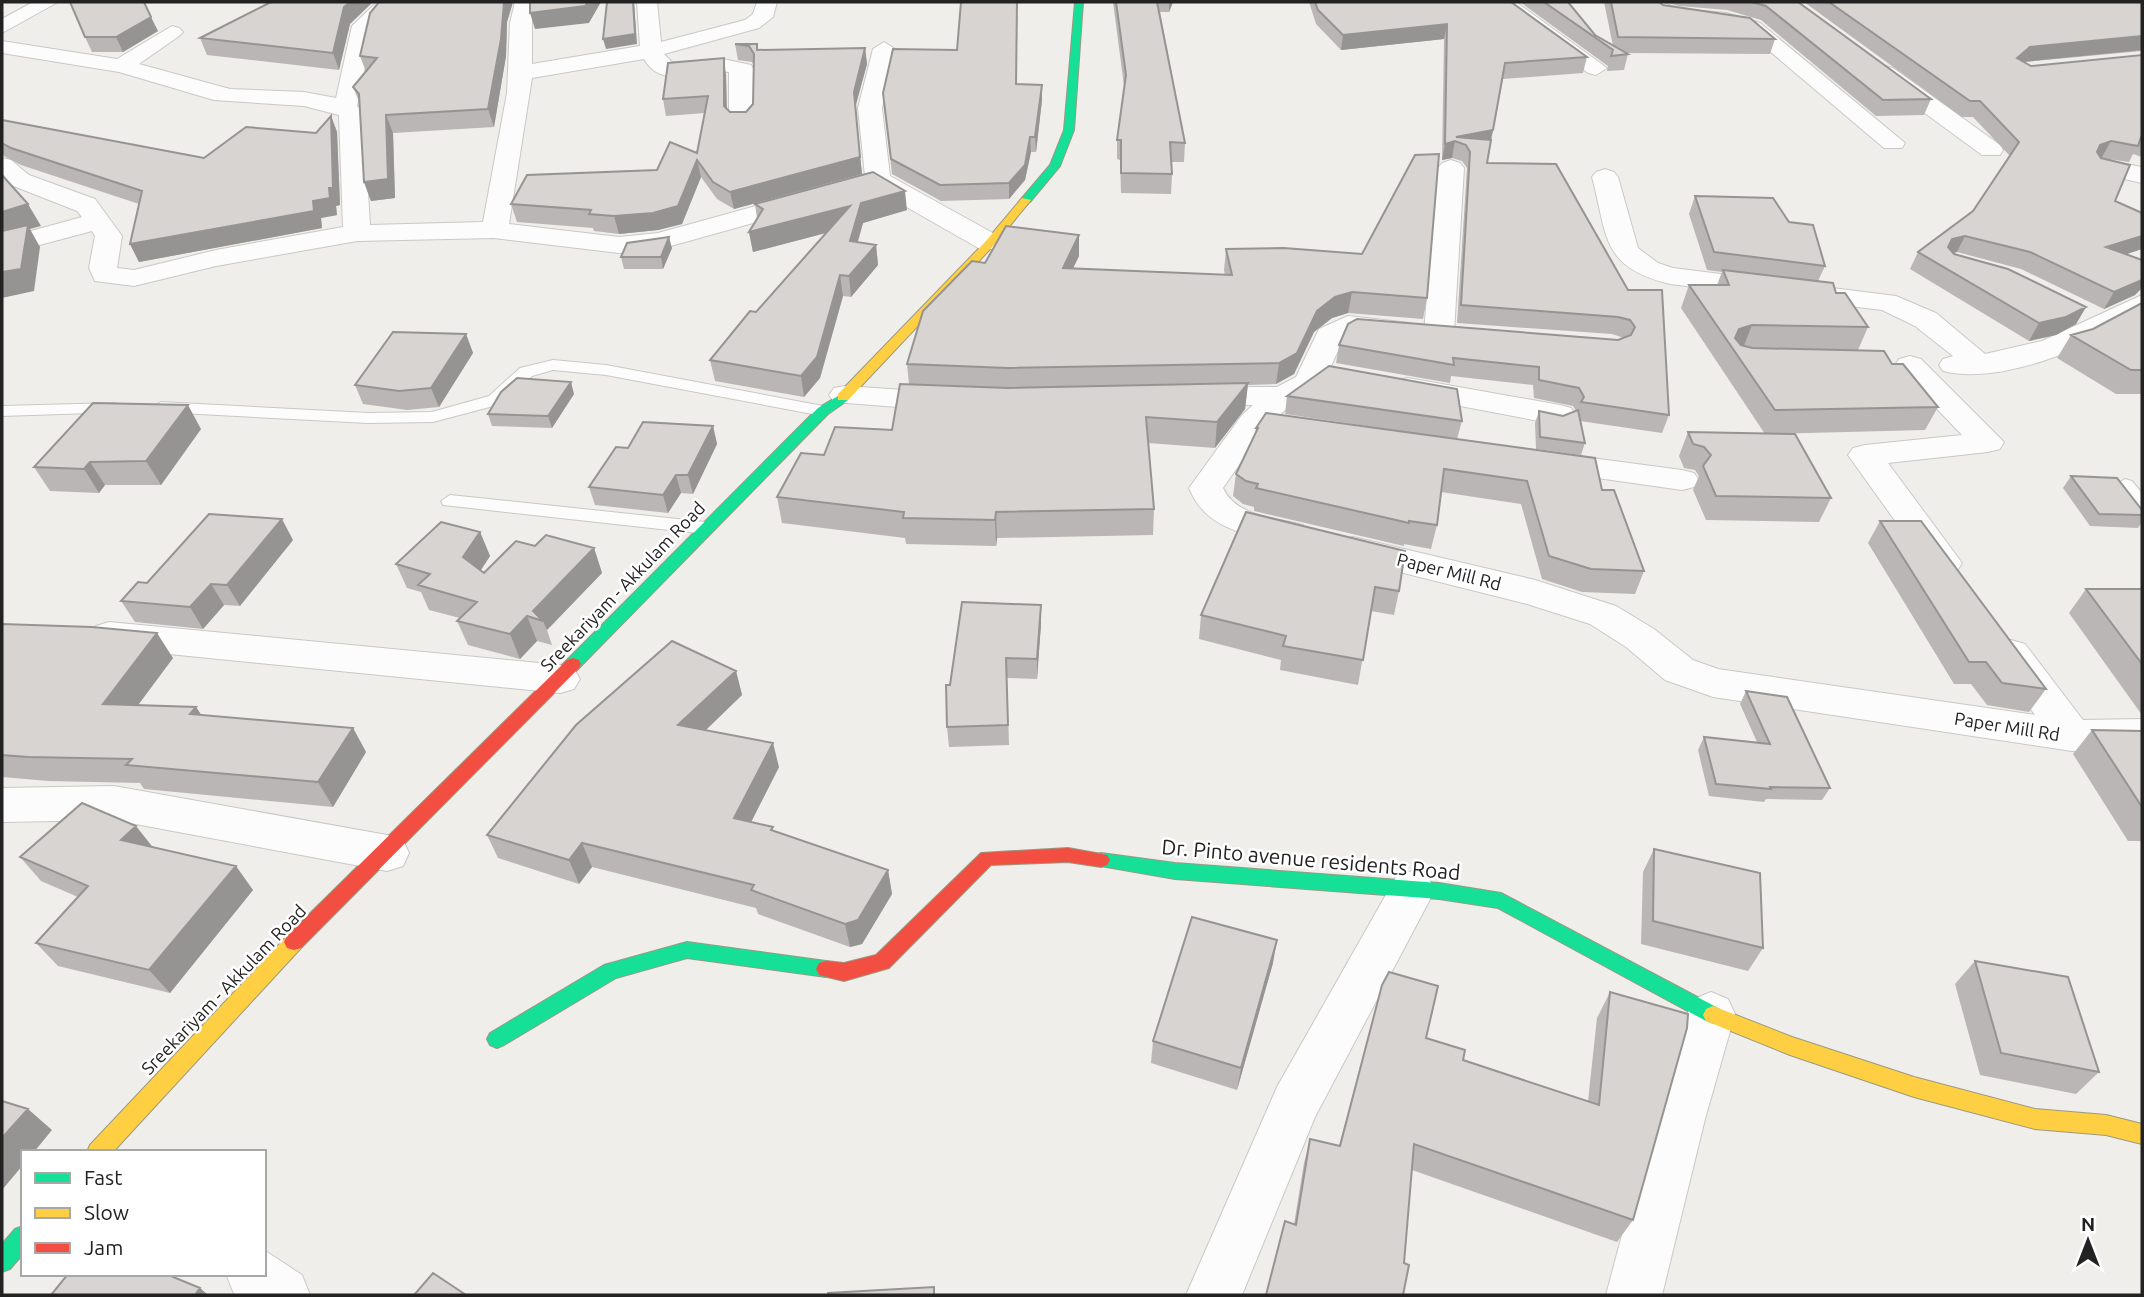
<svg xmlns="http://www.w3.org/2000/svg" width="2144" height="1297" font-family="Ubuntu,sans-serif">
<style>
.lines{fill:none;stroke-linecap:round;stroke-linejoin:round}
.lane-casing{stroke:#c9c8c7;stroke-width:2}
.street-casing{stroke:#c9c8c7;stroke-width:2}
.fast-casing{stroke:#999a82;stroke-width:2}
.slow-casing{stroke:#999a82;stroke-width:2}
.jam-casing{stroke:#999a82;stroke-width:2}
.lane{fill:#fdfcfc;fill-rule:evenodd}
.street{fill:#fdfcfc;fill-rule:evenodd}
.fast{fill:#16e098;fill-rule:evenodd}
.slow{fill:#ffcf43;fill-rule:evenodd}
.jam{fill:#f24e42;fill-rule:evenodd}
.wall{fill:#b9b6b5}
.shaded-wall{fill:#969493}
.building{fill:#d7d4d2;stroke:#969493;stroke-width:2}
.labels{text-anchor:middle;stroke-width:5;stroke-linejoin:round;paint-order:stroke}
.street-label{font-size:18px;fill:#222;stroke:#fff}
.near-street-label{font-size:21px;fill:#222;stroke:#fff}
</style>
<rect width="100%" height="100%" fill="#f0eeeb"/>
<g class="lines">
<defs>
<path id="lane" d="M553 360 606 365 823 406 832 411 823 416 606 375 553 370 532 376 501 404 433 422 368 423 161 412 152 407 161 402 368 413 432 412 489 396 520 368Z
M115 403 124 408 121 412 2 416V406Z
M2125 479 2132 481 2142 493V510L2135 508 2116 485Z
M450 495 706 522 716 528 706 534 443 505 441 501Z"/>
<path id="street" d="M33 2H58L2 33V19Z
M377 2H399L373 28 357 106 363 112 370 225 483 222 507 93 510 23 515 2H556L553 6 532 10V64L640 46 637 2H657L661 42 745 20 753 14 757 2H777L773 17 759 28 664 54 673 63 723 59 751 65 754 70 753 121 749 126H733L729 121V72C701 70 662 91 644 59L532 78 509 224 619 237 658 233 865 176 858 108 873 49 884 42 895 49 882 108 890 176 1000 237 1004 243 1000 249H980L875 189 660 249 619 253 494 238 357 241 216 266 134 286 95 281 89 268 95 236 92 231 2 255V239L82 217 77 211 11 185 2 178V158L11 160 29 175 95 199 122 236 117 268 134 270 216 250 343 227 339 115 304 106 214 100 119 72 2 53V41L117 59 172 26 179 28 183 32 179 36 139 64 230 89 304 92 336 98 352 26Z
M1493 2H1516L1607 68 1596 75 1588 73Z
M1638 2H1662L1678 9 1726 13 1760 23 1905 143 1902 148H1884L1746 31C1714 19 1660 32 1638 2Z
M1885 66 1893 68 2000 145 2003 150 2000 155H1982L1877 78 1874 73Z
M1451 160 1460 163 1464 168 1454 332 1449 338 1439 341 1429 338 1424 332 1438 168 1442 163Z
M2102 160 2142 167V183L2093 172 2090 167 2093 162Z
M1605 169 1614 172 1618 177 1638 248 1658 263 1673 268 1896 296 1936 313 1985 354 2042 341 2142 295V316C2092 345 2002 386 1943 371L1939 365 1943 359 1953 356 1915 326 1882 310 1670 284C1601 267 1608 238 1592 177L1596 172Z
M1348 316 1410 323 1415 329 1410 335 1400 338 1353 334 1343 340 1320 390 1293 403 1264 429 1223 488C1236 517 1277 518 1303 525L1309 533 1303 541 1291 544C1250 535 1206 531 1189 488L1242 415 1253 405 1182 403 1177 396 1182 389 1193 387H1277L1296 377 1319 329Z
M1910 356 1921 359 2004 442 2000 449 1988 452 1888 463 1962 563 1957 571 1944 575 1931 571 1848 455 1853 448 1865 445 1962 435 1895 365 1899 359Z
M1408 378 1560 405 1571 408 1576 415 1571 422 1560 425 1397 394 1392 387 1397 380Z
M845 386 948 393 959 395 964 402 959 409 948 411 834 402 829 395 834 388Z
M1546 452 1682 470 1694 473 1699 480 1694 487 1682 490 1534 469 1529 462 1534 455Z
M1353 537 1535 580 1616 606 1654 629 1693 660 1718 669 2035 715 1992 654 1997 644 2011 640 2025 644 2083 720 2142 719V749L2072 751 1713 697 1665 680 1626 647 1590 624 1527 604 1340 557 1335 549 1340 541Z
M109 622 560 665 574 669 580 679 574 689 560 693 109 648 96 644 90 635 96 626Z
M114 786 387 835 403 840 409 853 403 866 387 871 114 820 2 822V788Z
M1412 871 1428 877 1435 890 1315 1117 1242 1295H1186L1277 1087 1396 877Z
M1711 992 1728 999 1735 1014 1705 1119 1662 1295H1606L1653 1119 1687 1014 1694 999Z
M264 1250 302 1275 310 1295 234 1294 226 1274H264Z"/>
<path id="fast" d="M1075 2H1083L1074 130 1060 166 1030 202H1022V198L1050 165 1064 130Z
M843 393 848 394V400L828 414 579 668H567L565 664 567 660 818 408Z
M1101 853 1175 863 1439 883 1501 893 1720 1009 1723 1015 1720 1021 1713 1024 1706 1021 1498 908 1439 899 1175 879 1095 865 1092 860 1095 855Z
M687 942 826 961 833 963 836 969 833 975 826 977 687 958 616 978 504 1045 497 1048 490 1045 487 1039 490 1033 604 965Z
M23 1226V1254L10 1269 2 1272V1244L15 1229Z"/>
<path id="slow" d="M1022 198 1031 200 994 245 848 400H838V394L986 241Z
M294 934 301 936 304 942 301 948 113 1152H87L90 1145 287 936Z
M1713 1006 1792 1037 1914 1077 2035 1109 2106 1115 2142 1124V1144L2106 1135 2035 1129 1914 1097 1790 1055 1706 1021 1703 1015 1706 1009Z"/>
<path id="jam" d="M573 658 579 660 581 664 579 668 301 948 294 950 287 948 284 942 287 936 567 660Z
M1068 848 1107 855 1110 860 1107 865 1101 867 1068 862 991 865 889 968 844 981 819 975 816 969 819 963 826 961 844 963 876 955 981 853Z"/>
</defs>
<use href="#lane" class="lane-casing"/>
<use href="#street" class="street-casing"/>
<use href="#fast" class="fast-casing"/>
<use href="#slow" class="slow-casing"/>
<use href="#jam" class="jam-casing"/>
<use href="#lane" class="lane"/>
<use href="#street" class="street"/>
<use href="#fast" class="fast"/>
<use href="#slow" class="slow"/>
<use href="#jam" class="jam"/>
</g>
<path class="wall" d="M379 2H513L507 22 506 56 494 127 393 133 395 198 371 201 364 182 360 104 353 87 366 72 360 56Z
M1113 2H1173L1169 12H1160L1185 143 1184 162H1171L1172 174 1171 194 1121 193 1120 160 1117 159V140L1124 86Z
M1309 2H1511L1587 57 1583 73 1503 79 1487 163 1628 290 1669 415 1662 433 1580 421 1585 443 1581 455 1536 449 1535 423 1539 411 1563 416 1576 411 1573 406 1534 398 1533 385 1451 376 1450 383 1336 363 1339 345 1618 340 1624 338 1612 334 1457 323 1467 168 1462 161 1452 158 1442 160 1444 39 1341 50 1316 24Z
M1520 2H1568L1595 35 1613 46 1604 2H1659L1663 5 1775 39 1770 54 1626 53 1628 54 1624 70 1607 71 1608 66Z
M1665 2H1798L1931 99 1924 115 1876 116 1761 20 1727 10 1679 6Z
M1804 2H2142V51L2024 62 2031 66 2142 55V157L2133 154 2129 162 2101 158 2115 201 2142 249 2127 254 2135 295 2104 309 2021 269 1957 252 1953 253 2086 307 2076 324 2056 335 2029 341 1910 269 1918 252 1973 211 2010 156 1973 117H1962Z
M350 24 339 70 207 55 200 38Z
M158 31 123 52H92L85 37Z
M735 44H757L758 50 865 48 867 64 855 108 862 174 734 209 717 199 701 177 682 224 658 230 619 234 594 231 593 228 517 222 511 204 657 170 697 153 705 113 666 116 663 99 726 75 727 109 730 112H746L753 104 754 66 752 62 738 60Z
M1017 84 1042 85V100L1036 152H1031L1025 180 1009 199 941 201 892 174 883 93Z
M331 116 337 132 340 205 336 206 337 215 321 218 322 228 139 262 130 244 139 204 21 165 4 156 2 152V120L204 158 316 133Z
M1695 196 1789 222 1825 266 1818 281 1836 293 1868 327 1858 350 1892 364 1938 407 1925 430 1766 434 1831 498 1819 522 1706 520 1693 490 1699 476 1695 470 1684 468 1679 456 1688 432 1765 434 1681 308 1689 285H1717L1722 272 1707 270 1689 214Z
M755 204 907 210 863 223 858 242 876 245 878 265 851 297 843 296 820 378 804 397 715 381 710 360 756 312 826 233 753 252 749 232 757 218Z
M672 248 663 269H624L621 257Z
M1226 249 1427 298 1423 319 1348 313 1332 318 1314 332 1294 374 1276 384 1248 385 1245 409 1215 448 1148 443 1154 509 1153 535 997 538 996 546 906 544 905 538 782 523 777 497 824 455 892 430 909 384 907 364 985 263 1079 256 1073 268 1225 275 1224 270Z
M2142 303V394H2116L2057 358 2071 335 2093 329Z
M466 334 473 353 439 407 407 410 363 404 355 385Z
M574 394 552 428 492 426 488 414Z
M1287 396 1462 421 1457 439 1602 490 1644 571 1635 594 1582 592 1542 579 1521 504 1441 492 1437 525 1431 549 1404 544V546L1254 511V507L1243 504 1233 496 1236 474 1255 435 1256 428 1414 433 1285 414Z
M713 426 717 444 693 494 681 493 668 513 595 505 589 487 628 448Z
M201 429 161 485H105L99 493 50 491 34 467Z
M2071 476 2142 510V522L2138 528 2090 526 2063 488Z
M1246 512 1399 591 1394 615 1371 611 1358 685 1280 670 1281 660 1199 639 1201 615Z
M1880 521 2046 689 2029 712 1987 705 1971 684H1954L1868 543Z
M480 532 490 556 481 570 484 573 535 546 594 548 602 573 547 630 552 645 537 641 520 659 468 645 457 621 460 618 429 610 421 592 407 588 396 564Z
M293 540 240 606 224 605 203 629 135 622 121 601 147 583Z
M2086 589H2142V715L2069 613Z
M2 624 173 658 138 705 196 707 201 715 353 728 366 752 333 807 144 789 140 783 48 781 2 777Z
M1041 624 1037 679 1007 678 1009 745 949 747 947 727 950 685Z
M736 671 742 695 706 730 779 767 751 822 773 831 888 870 892 894 862 944 850 947 758 914 756 908 592 867 579 884 498 858 487 835Z
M1746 691 1830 788 1822 800 1766 799 1764 802 1709 796 1698 750 1704 737 1757 742 1740 704Z
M2092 730 2142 731V841H2128L2073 754Z
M153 847 253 890 170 993 58 966 36 943 78 897 41 881 20 857Z
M1654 849 1763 948 1748 971 1641 944 1643 872Z
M1975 961 2099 1072 2076 1094 1980 1075 1955 984Z
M1273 963 1237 1090 1151 1063 1153 1041Z
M1382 985 1426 1038 1463 1060 1588 1101 1597 1018 1610 992 1633 1220 1617 1242 1412 1170 1404 1263 1294 1224 1304 1163 1310 1139 1339 1146Z"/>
<path class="shaded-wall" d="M350 2H373L350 24 339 70 333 53 344 7Z
M504 2H513L507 22 506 56 494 127 488 109Z
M588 2H601L589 23 535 29 530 13Z
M633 2H637H634L637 44 606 49 603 39Z
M1169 2H1173L1169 12Z
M151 17 158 31 123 52 116 37Z
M1447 24 1444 39 1341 50 1343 35Z
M2142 36V50L2023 62 2017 58 2030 47Z
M865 48 867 64 855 108 862 174 734 209 730 192 854 92Z
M724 58 726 75 727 123 724 106Z
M1042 85V100L1036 152 1035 137Z
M386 115 393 133 395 198 371 201 364 182Z
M331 116 337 132 340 205 336 206 337 215 321 218 322 228 139 262 130 244 313 201 329 188Z
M1493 130 1489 146 1466 145 1456 137Z
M1030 137 1031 152 1025 180 1009 199V183Z
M1455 141 1452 158 1442 160 1445 144Z
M2111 141 2102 157 2091 161 2100 145Z
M697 160 701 177 682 224 658 230 619 234 614 216Z
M905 191 907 210 863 223 852 261 850 241 861 203Z
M28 204 41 226 30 229 40 247 34 291 2 298V212Z
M850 206 852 226 753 252 749 232Z
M1079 235V256L1063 289V268Z
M1965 236 1957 252 1944 256 1952 239Z
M2142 236V249L2096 264 2106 247Z
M669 237 672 248 663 269 661 257Z
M876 245 878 265 851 297 849 276Z
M840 275 843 296 820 378 804 397 801 376Z
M2142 280V288L2135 295 2104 309 2114 292Z
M1352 292 1348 313 1332 318 1314 332 1294 374 1276 384 1279 363 1317 311 1335 297Z
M2086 307 2076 324 2056 335 2029 341 2039 323Z
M1752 325 1743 348 1732 347 1739 329Z
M466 334 473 353 439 407 431 388Z
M571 382 574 394 552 428 548 416Z
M1248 383 1245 409 1215 448 1217 422Z
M188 405 201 429 161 485 146 461Z
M713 426 717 444 693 494 688 475Z
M90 462 105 485 99 493 84 469Z
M676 475 681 493 668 513 663 495Z
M996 512 997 538 996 546 995 520Z
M282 519 293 540 240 606 227 585Z
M480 532 490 556 473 582 463 557Z
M594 548 602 573 547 630 543 621 533 611Z
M211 584 224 605 203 629 190 607Z
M1041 605V624L1037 679V659Z
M527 616 537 641 520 659 510 634Z
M157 633 173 658 121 728 103 704Z
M736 671 742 695 686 749 678 725Z
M196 707 212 731 190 714Z
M353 728 366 752 333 807 318 782Z
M773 743 779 767 741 842 734 818Z
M136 826 155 850 121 840Z
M582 843 592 867 579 884 569 860Z
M236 866 253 890 170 993 149 970Z
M888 870 892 894 862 944 850 947 845 924Z
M1277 940 1273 963 1237 1090 1241 1068Z
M28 1109 52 1130 34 1152H23V1165L2 1190V1138Z
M200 1288 208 1295H195Z"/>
<path class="building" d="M70 2H144L151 17 116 37H85Z
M271 2H350L344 7 333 53 200 38Z
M379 2H504L501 39 488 109 386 115 388 179 364 182 359 94 353 87 377 58 360 56 370 13Z
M530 2H588L585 6 530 13Z
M607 2H633L635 34 603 39Z
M961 2H1017L1016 84 1042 85 1035 137H1030L1025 165 1009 183 940 185 891 159 883 93 893 49 957 50Z
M1116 2H1157L1185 143 1170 142 1172 174 1121 173V140H1117L1126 75Z
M1315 2H1511L1587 57 1505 63 1493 130 1456 137 1491 140 1487 163 1556 164 1628 290H1662L1669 415 1581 402 1584 397 1579 388 1539 380V367L1453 358 1454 365 1339 345 1348 324 1357 319 1618 340 1631 335 1635 327 1630 320 1618 317 1461 305 1470 152 1466 145 1455 141 1445 144 1447 24 1343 35 1318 10Z
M1544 2H1568L1595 35 1628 54 1611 56 1613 50Z
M1611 2H1659L1663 5 1750 18 1775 39 1618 37Z
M1751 2H1798L1931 99 1883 100 1766 6Z
M1829 2H2142V36L2030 47 2017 58 2031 66 2142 55V138L2141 137 2138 146 2111 141 2100 145 2097 152 2101 158 2130 165 2115 201 2142 213V236L2106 247 2142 260V280L2114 292 2030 252 1965 236 1952 239 1948 247 1954 254 2008 269 2086 307 2066 317 2039 323 1918 252 1973 211 2019 142 1980 101H1970Z
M735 44H757V50L865 48 854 92 860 157 730 192 713 182 697 160 678 206 653 213 614 216 589 214 591 210 511 204 527 175 657 170 670 142 697 153 708 96 663 99 668 63 724 58V106L730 112H746L753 104 754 54 749 46Z
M331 116 333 188H329L330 198 313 201 314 211 130 244 142 191 11 148 2 143V120L204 158 246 127 316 133Z
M1439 154 1427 298 1352 292 1335 297 1317 311 1297 353 1279 363 1008 368 907 364 923 311 972 261 985 263 1006 226 1079 235 1063 268 1232 275 1226 249 1284 248 1362 254 1415 155Z
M873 172 905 191 861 203 850 241 876 245 849 276 840 275 817 357 801 376 710 360 750 311 756 312 850 206 749 232 763 209 755 204Z
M2 175 28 204 2 212Z
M1695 196 1773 198 1789 222 1813 225 1825 266 1714 252Z
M28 225 21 269 2 272V231Z
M669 237 661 257H621L627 243Z
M1723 270 1833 283 1836 293H1845L1868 327 1752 325 1739 329 1735 338 1741 345 1752 348 1884 351 1892 364H1903L1938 407 1775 410 1689 285H1729Z
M2142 303V370H2131L2071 335 2093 329Z
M393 332 466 334 431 388 399 391 355 385Z
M1329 366 1457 389 1462 421 1287 396Z
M517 378 571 382 548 416 488 414 501 392Z
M1248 383 1217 422 1146 417 1154 509 996 512 995 520 903 518 904 512 777 497 801 453 824 455 835 427 892 430 900 384 1008 388Z
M93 403 188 405 146 461 90 462 84 469 34 467Z
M1578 410 1585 443 1540 437 1539 411 1563 416Z
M1266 413 1595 458 1602 490H1614L1644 571 1591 569 1549 556 1527 481 1444 469 1437 525 1409 521V523L1256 488 1258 484 1246 481 1236 474 1258 428H1256Z
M643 422 713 426 688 475H676L663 495 589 487 616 447 628 448Z
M1688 432 1795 434 1831 498 1716 496 1703 466 1711 455 1704 447 1693 444Z
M2071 476 2117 478 2142 510V515L2099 514Z
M1246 512 1405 551 1399 591 1375 587 1363 660 1283 646 1286 636 1201 615Z
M209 514 282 519 227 585 211 584 190 607 121 601 138 582 147 583Z
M1880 521H1921L2046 689 2002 683 1986 662H1969Z
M441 522 480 532 463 557 484 573 516 541 535 546 546 535 594 548 533 611 543 621 527 616 510 634 457 621 477 602 418 585 430 574 396 564Z
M2086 589H2142V664Z
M962 602 1041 605 1037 659 1006 658 1008 725 947 727 946 685H950Z
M2 624 92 627 157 633 103 704 196 707 190 714 353 728 318 782 126 765 132 759 28 757 2 755Z
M672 641 736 671 678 725 773 743 734 818 773 827 771 830 888 870 858 920 845 924 751 890 754 885 582 843 569 860 487 835 576 725Z
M1746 691 1787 697 1830 788 1770 787 1771 789 1716 784 1704 737 1770 744Z
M2092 730 2142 731V807Z
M82 803 136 826 121 840 236 866 149 970 36 943 88 886 20 857Z
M1654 849 1760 873 1763 948 1653 921Z
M1192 917 1277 940 1241 1068 1153 1041Z
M1975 961 2068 977 2099 1072 2001 1053Z
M1389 972 1438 986 1426 1038 1465 1050 1463 1060 1599 1105 1610 992 1688 1014 1687 1028 1633 1220 1414 1144 1404 1263 1409 1265 1403 1295H1266L1285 1221 1296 1225 1310 1139 1340 1146 1382 985Z
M2 1101 28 1109 2 1138Z
M433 1273 466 1295H414Z
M68 1274H166L200 1288 195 1295H51Z
M934 1287V1295H828V1293Z"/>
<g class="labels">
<g class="street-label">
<text transform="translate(1449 572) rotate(14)" y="6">Paper Mill Rd</text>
<text transform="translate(623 587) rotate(-46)" y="6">Sreekariyam - Akkulam Road</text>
<text transform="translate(2007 727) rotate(9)" y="6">Paper Mill Rd</text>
<text transform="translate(224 990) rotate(-46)" y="6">Sreekariyam - Akkulam Road</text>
</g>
<g class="near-street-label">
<text transform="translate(1311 860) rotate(5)" y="7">Dr. Pinto avenue residents Road</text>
</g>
</g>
<rect width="2144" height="1297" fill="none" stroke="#222222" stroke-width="7"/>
<rect x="21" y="1150" width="245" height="126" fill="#ffffff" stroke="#a7a7a7" stroke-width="2"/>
<rect x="35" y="1173" width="35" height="10" fill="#16e098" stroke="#a7a7a7" stroke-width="2"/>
<text x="84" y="1185" font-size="21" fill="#222222">Fast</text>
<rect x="35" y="1208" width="35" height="10" fill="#ffcf43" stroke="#a7a7a7" stroke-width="2"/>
<text x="84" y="1220" font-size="21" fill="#222222">Slow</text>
<rect x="35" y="1243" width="35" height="10" fill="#f24e42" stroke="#a7a7a7" stroke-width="2"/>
<text x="84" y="1255" font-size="21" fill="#222222">Jam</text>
<g transform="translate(2088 1241)" stroke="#ffffff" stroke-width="5" paint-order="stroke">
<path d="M0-5L12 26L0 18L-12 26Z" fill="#222222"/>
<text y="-10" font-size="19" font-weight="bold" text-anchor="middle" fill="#222222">N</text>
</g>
</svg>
